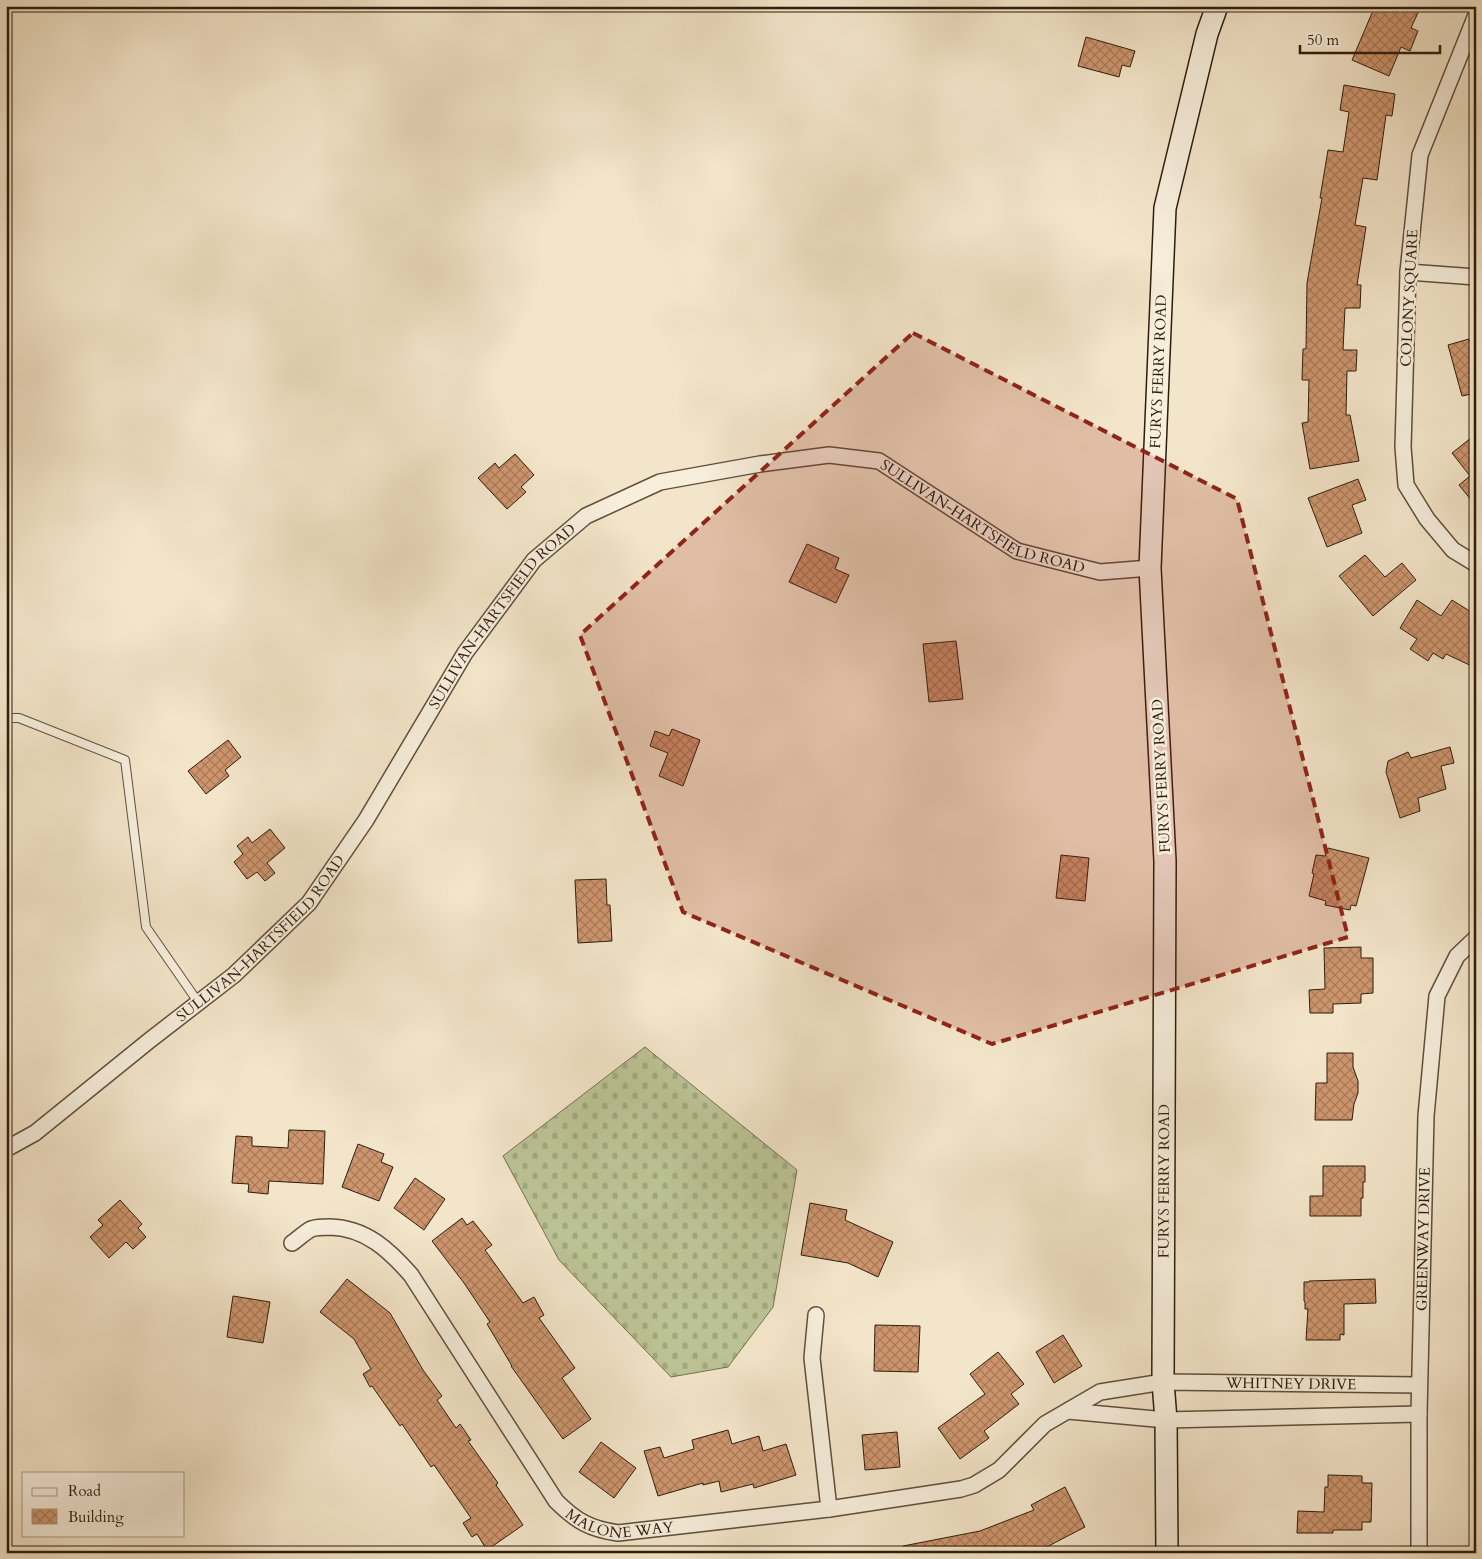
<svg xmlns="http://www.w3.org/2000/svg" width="1482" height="1559" font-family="Cardo,serif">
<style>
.cemetery{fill:url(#cemetery-stones);stroke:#757052}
.building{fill:url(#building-cross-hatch);stroke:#2e1d0d}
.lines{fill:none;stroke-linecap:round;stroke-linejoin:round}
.service-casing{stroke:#5f4f3c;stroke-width:10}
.minor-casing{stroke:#5f4f3c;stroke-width:18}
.secondary-casing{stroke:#2e1d0d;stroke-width:24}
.service{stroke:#f7eedc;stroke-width:8}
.minor{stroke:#f7eedc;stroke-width:15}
.secondary{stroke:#f7eedc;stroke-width:21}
.marked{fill:#8f2418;fill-opacity:0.2;stroke:#8f2418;stroke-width:4;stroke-dasharray:10 6;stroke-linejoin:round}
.labels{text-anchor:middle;stroke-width:5;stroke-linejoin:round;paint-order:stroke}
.street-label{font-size:15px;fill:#2e1d0d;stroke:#f7eedc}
</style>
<defs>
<pattern id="cemetery-stones" width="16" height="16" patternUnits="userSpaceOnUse" patternTransform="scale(1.25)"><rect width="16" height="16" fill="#bcc496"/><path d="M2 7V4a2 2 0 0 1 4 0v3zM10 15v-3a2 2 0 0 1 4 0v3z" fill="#a2a880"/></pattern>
<pattern id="building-cross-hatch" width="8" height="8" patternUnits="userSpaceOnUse" patternTransform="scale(1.25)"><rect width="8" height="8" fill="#cf966e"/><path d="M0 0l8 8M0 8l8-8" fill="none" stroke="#a87a59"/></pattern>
</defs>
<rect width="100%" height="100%" fill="#f3e5c9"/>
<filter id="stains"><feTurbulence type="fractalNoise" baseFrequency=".004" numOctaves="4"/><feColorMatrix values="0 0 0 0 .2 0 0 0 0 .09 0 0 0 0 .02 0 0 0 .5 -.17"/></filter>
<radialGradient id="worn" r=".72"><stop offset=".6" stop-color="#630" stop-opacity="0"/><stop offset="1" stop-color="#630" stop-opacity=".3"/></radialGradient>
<path class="cemetery" d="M645 1047 797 1170 773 1307 728 1367 671 1377 559 1260 503 1156Z"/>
<path class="building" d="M1375 6H1421L1411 28 1418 31 1410 51 1401 47 1389 76 1352 60Z
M1086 37 1135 51 1130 67 1122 65 1119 77 1078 66Z
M1344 85 1395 94 1392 116 1386 115 1377 180 1363 178 1355 225 1366 227 1357 285H1361L1360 308H1345L1343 350H1357L1356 371H1347L1346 415H1350L1359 461 1310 469 1302 423 1308 422 1309 380H1302L1303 349H1306L1307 283 1322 198H1320L1328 150 1343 152 1349 112 1340 110Z
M1469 339 1472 349 1476 348V393L1462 396 1448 345Z
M1476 434V506L1459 485 1470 476 1452 453Z
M515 454 534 475 521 487 526 492 507 509 478 478 495 463 499 468Z
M1358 479 1366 500 1352 505 1362 533 1327 547 1308 498Z
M807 544 839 558 835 569 849 575 836 603 789 582Z
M1365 555 1385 577 1402 563 1416 580 1373 616 1339 576Z
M1417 600 1441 616 1452 600 1476 615V668L1446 654 1443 659 1433 653 1428 661 1410 649 1417 639 1400 628Z
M956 641 963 699 929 702 923 644Z
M672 729 700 740 683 786 659 776 668 753 650 746 655 731 669 736Z
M228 740 241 757 225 770 229 776 206 794 188 771Z
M1450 747 1454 763 1441 766 1446 789 1418 798 1420 811 1400 818 1386 772 1388 761 1408 752 1411 758Z
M270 829 285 848 267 863 275 873 265 881 257 872 247 879 234 862 243 854 237 846 248 837 252 843Z
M1328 848 1369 858 1356 906 1351 905 1350 910 1325 905 1326 901 1309 896 1314 874 1312 873 1316 855 1325 856Z
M1061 855 1089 858 1085 901 1056 898Z
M606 879 607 905H610L612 941 578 943 575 880Z
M1361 947V958H1373V993L1361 994V1003L1333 1004V1013H1310L1309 990 1325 989 1324 948Z
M1327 1053H1353V1067L1358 1081V1093L1354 1104 1352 1120H1315L1316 1083H1327Z
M289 1130 325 1131 323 1184 269 1181 268 1194 248 1192 249 1184 232 1183 236 1136 252 1137V1146L288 1148Z
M358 1144 384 1154 381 1162 393 1167 379 1201 342 1187Z
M1323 1166H1365V1182H1363V1198H1361V1216H1310V1196H1323Z
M415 1178 445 1199 424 1230 394 1208Z
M120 1200 142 1224 138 1228 146 1237 133 1249 126 1242 109 1258 90 1237 103 1225 98 1220Z
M810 1203 847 1210 845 1220 893 1242 878 1277 848 1263 801 1255Z
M462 1218 467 1225 473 1221 492 1245 485 1250 523 1303 534 1297 544 1315 539 1318 575 1368 562 1378 591 1419 563 1439 511 1366H512L487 1324 490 1322 464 1283 432 1241Z
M347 1279 390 1313 423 1370 442 1396 437 1400 456 1428 460 1424 471 1440 468 1441 498 1483 496 1485 523 1525 487 1550 477 1534 472 1537 463 1523 471 1518 434 1465 431 1467 402 1424 400 1426 372 1386 370 1387 363 1374 371 1369 354 1339 320 1312Z
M1375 1279 1376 1303 1344 1304V1335L1340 1334V1340H1306L1308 1309H1305V1302L1304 1301V1282H1309V1281Z
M233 1296 270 1302 263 1343 227 1337Z
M875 1325 920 1326 918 1372 874 1371Z
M1063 1335 1082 1366 1054 1383 1036 1352Z
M998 1352 1024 1384 1011 1394 1019 1404 984 1431 989 1438 960 1459 938 1428 985 1394 970 1374Z
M728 1430 732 1444 759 1436 763 1451 786 1444 796 1475 754 1488 753 1484 721 1492 719 1481 703 1485V1483L658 1496 644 1451 660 1447 664 1458 694 1449 692 1440Z
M897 1432 900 1467 865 1470 862 1435Z
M601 1442 636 1468 614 1498 579 1472Z
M1328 1475 1362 1476V1483H1372L1371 1522H1362V1530H1333V1533H1297L1298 1511 1324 1512 1325 1487H1328Z
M1065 1487 1085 1527 1035 1553H904L903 1546 980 1531 1034 1510 1031 1505Z"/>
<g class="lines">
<defs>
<path id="service" d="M6 718H19L125 760 146 927 198 1002"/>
<g id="minor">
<path d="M1476 15 1420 155 1408 272 1403 447 1406 485 1427 519 1453 550 1476 564"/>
<path d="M1408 272 1476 277"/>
<path id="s1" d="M6 1149 35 1133 150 1040 234 975 309 903 366 820 465 653 534 560 586 516 660 482 760 464 829 455 879 461 1017 551 1100 572 1150 568"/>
<path id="s2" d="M292 1243C298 1239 304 1233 311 1229 317 1227 325 1227 330 1227 366 1228 389 1250 411 1275L556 1501C576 1521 590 1529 618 1533L829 1509 961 1489 974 1485 999 1470 1045 1424 1100 1392 1163 1382 1419 1385"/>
<path d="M816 1315 812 1358 829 1509"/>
<path d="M1068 1411 1166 1420 1419 1414"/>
<path id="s3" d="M1419 1553V1414L1426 1116 1437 996 1457 956 1476 938"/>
</g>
<g id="secondary">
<path id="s4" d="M1167 1553 1166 1420 1163 1382 1165 861 1150 568 1165 208 1207 34 1217 6"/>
</g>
</defs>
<use href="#service" class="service-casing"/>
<use href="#minor" class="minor-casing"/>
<use href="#secondary" class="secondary-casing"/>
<use href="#service" class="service"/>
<use href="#minor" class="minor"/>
<use href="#secondary" class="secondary"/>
</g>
<path class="marked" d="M913 333 1237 499 1348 937 992 1044 683 912 580 635Z"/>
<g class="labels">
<g class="street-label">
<text transform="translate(1409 298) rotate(-87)" y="5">COLONY SQUARE</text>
<text dy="5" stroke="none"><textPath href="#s4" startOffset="1182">FURYS FERRY ROAD</textPath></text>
<text dy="5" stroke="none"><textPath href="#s1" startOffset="1292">SULLIVAN-HARTSFIELD ROAD</textPath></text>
<text dy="5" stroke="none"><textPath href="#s1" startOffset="738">SULLIVAN-HARTSFIELD ROAD</textPath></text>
<text transform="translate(1161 776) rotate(-93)" y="5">FURYS FERRY ROAD</text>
<text dy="5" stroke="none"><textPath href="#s1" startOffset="332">SULLIVAN-HARTSFIELD ROAD</textPath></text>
<text dy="5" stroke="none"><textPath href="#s4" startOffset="372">FURYS FERRY ROAD</textPath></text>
<text dy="5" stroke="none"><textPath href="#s3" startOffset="314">GREENWAY DRIVE</textPath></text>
<text dy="5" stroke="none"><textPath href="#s2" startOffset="1189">WHITNEY DRIVE</textPath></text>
<text dy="5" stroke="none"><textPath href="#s2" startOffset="480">MALONE WAY</textPath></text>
</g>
</g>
<rect width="1482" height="1559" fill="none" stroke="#f3e5c9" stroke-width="25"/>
<rect x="8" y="8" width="1467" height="1544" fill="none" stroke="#2e1d0d" stroke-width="2.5"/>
<rect x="12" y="12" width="1457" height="1534" fill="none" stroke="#2e1d0d"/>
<rect x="22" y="1472" width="162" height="65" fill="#f7eedc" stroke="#a79a89"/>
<rect x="32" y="1488" width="25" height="8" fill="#f7eedc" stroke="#a79a89"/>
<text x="68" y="1496" font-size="15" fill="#2e1d0d">Road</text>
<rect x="32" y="1509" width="25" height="15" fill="url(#building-cross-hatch)" stroke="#a79a89"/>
<text x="68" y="1522" font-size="15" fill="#2e1d0d">Building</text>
<path d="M1300 45v8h140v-8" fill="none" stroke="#2e1d0d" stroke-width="2.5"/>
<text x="1307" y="45" font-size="15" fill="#2e1d0d" stroke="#f7eedc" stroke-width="4" paint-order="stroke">50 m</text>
<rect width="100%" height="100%" filter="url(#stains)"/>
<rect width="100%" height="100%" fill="url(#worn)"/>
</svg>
